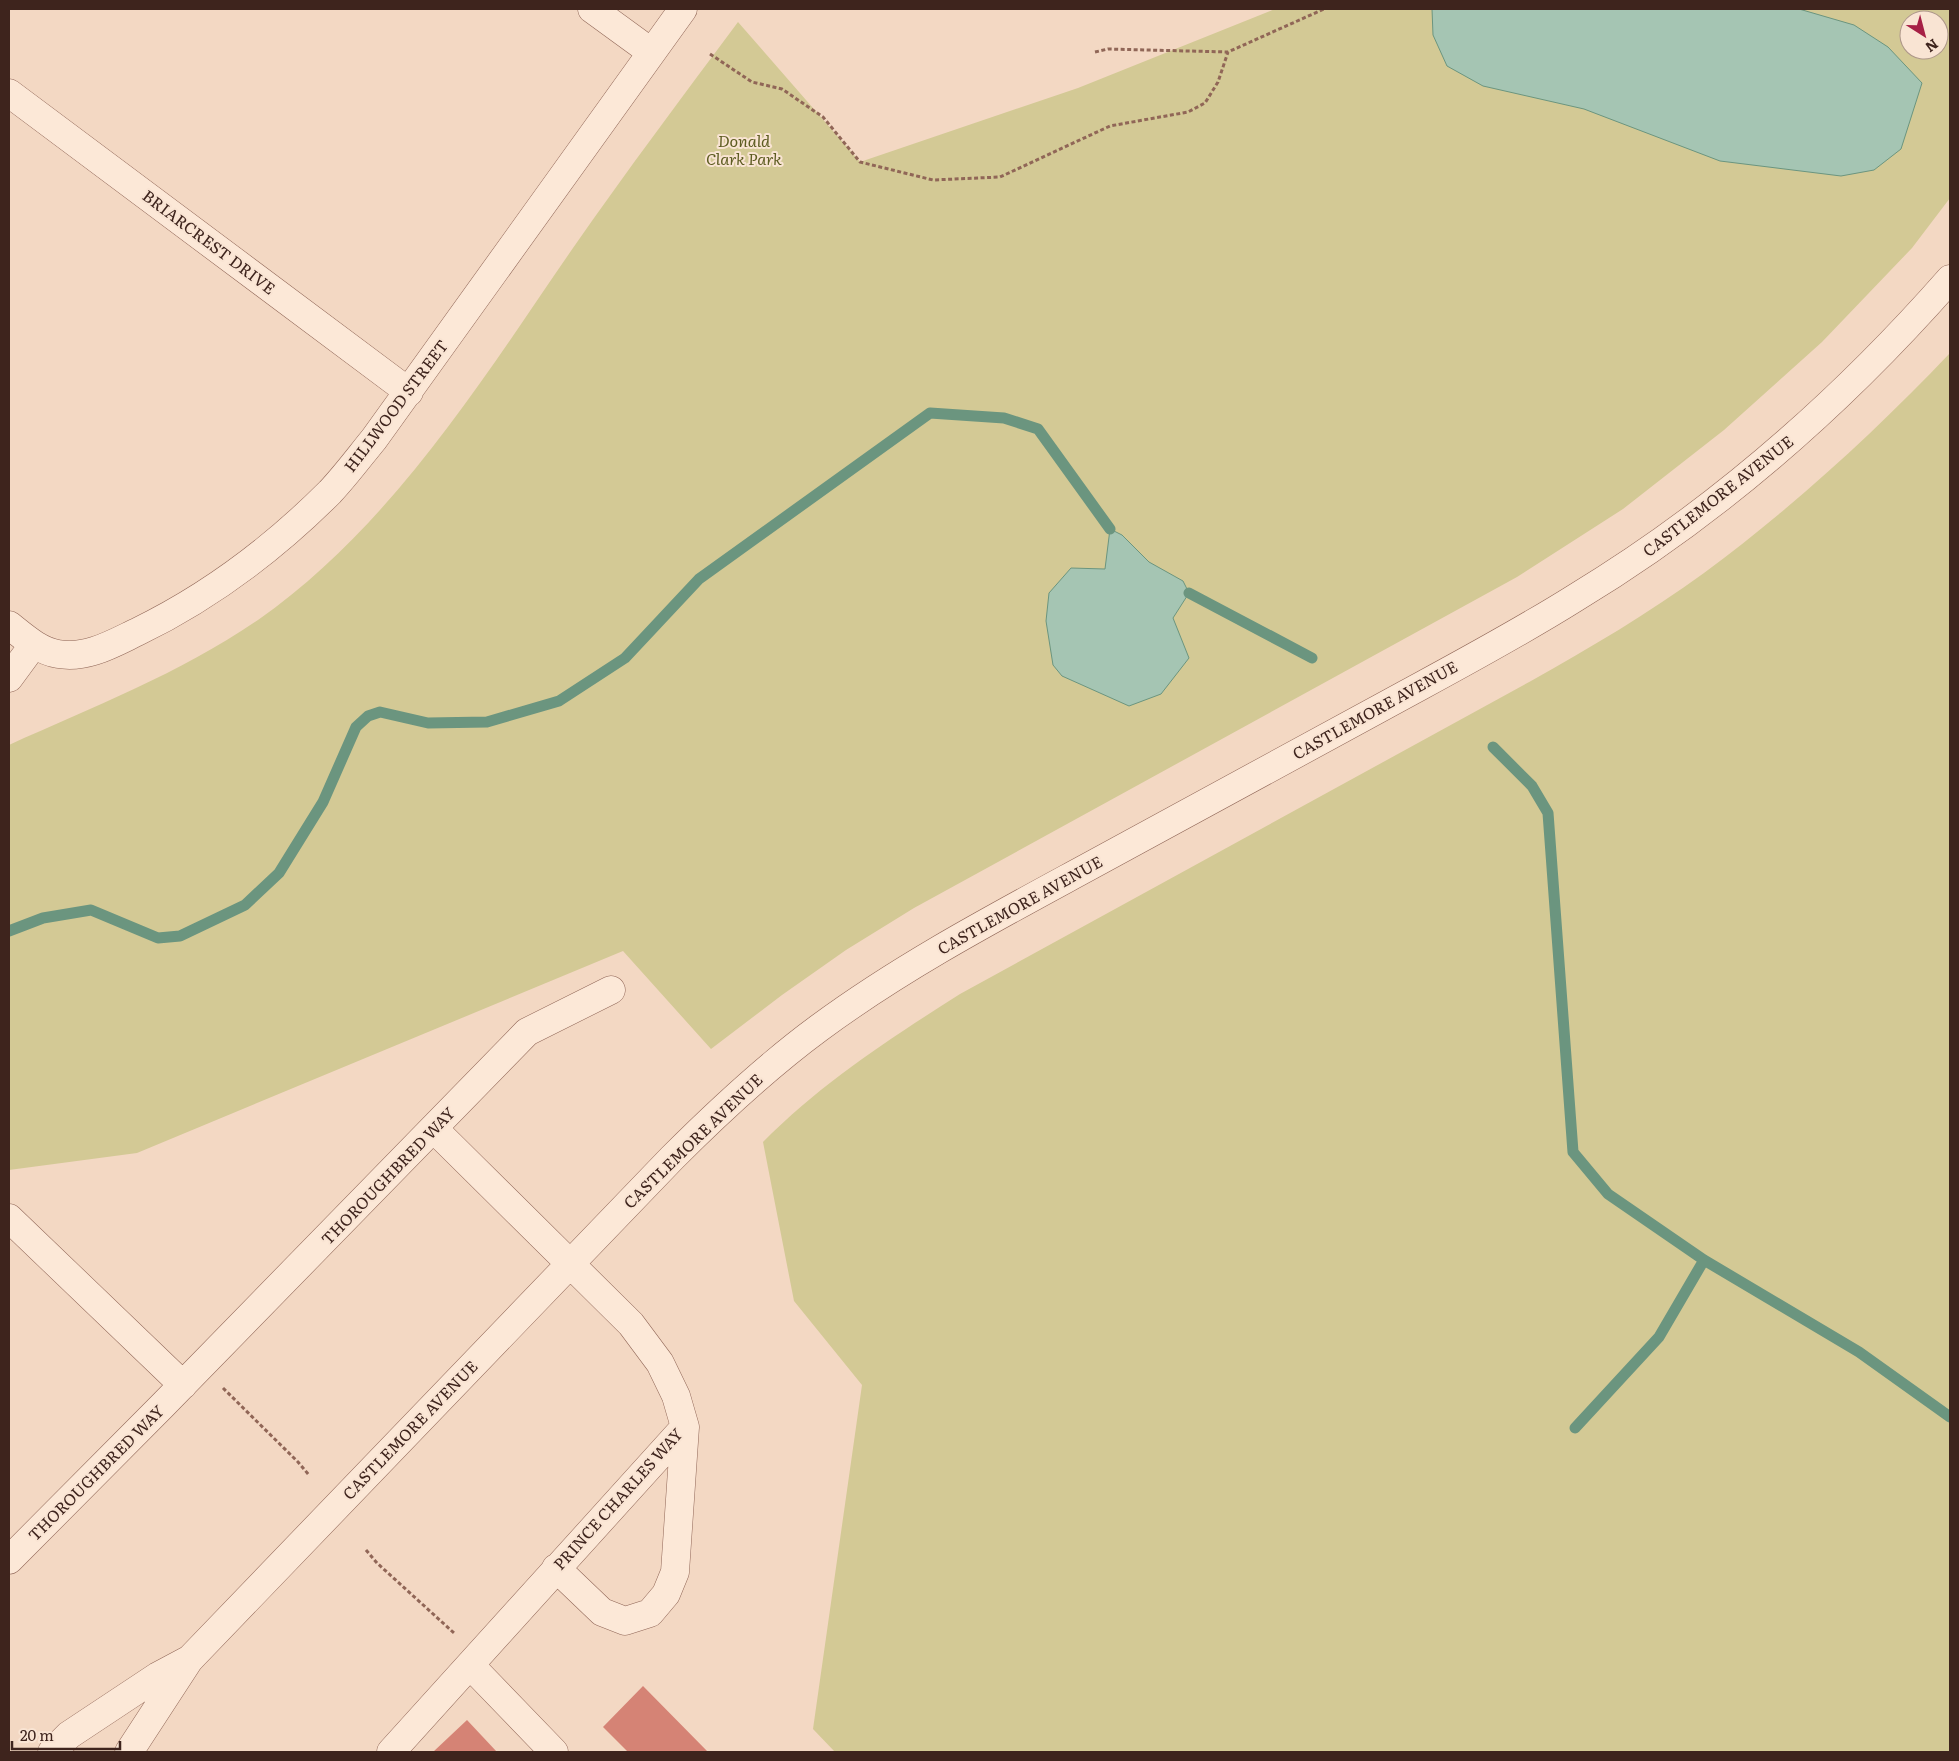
<svg xmlns="http://www.w3.org/2000/svg" width="1959" height="1761" font-family="Literata,serif">
<style>
.green{fill:#d3c995;fill-rule:evenodd}
.water{fill:#a5c5b3;stroke:#6b957f}
.lines{fill:none;stroke-linecap:round;stroke-linejoin:round}
.stream{stroke:#6b957f;stroke-width:11}
.building{fill:#d58375}
.minor-casing{stroke:#906657;stroke-width:29}
.path{stroke:#906657;stroke-width:3;stroke-dasharray:4 2.5;stroke-linecap:butt}
.minor{stroke:#fce8d7;stroke-width:28}
.labels{text-anchor:middle;stroke-width:4;stroke-linejoin:round;paint-order:stroke}
.park-label{font-size:16px;font-style:italic;fill:#5d5c21;stroke:#f9e4d3}
.street-label{font-size:16px;fill:#3e241d;stroke:#f9e4d3}
</style>
<rect width="100%" height="100%" fill="#f3d8c3"/>
<path class="green" d="M1275 9H1950V198L1912 248 1822 342 1724 430 1623 509 1517 577 914 908 846 950 782 995 711 1049 623 951 137 1153 9 1170V745C93 707 181 673 258 620 392 526 482 380 573 248 626 172 682 97 738 22L860 162 1078 88ZM1909 20H1939V50H1909Z
M1950 353V1752H835L813 1729 862 1385 794 1301 763 1142C824 1081 888 1040 960 994L1531 681C1590 648 1649 613 1704 573 1793 507 1874 433 1950 353Z"/>
<path class="water" d="M1432 9H1799L1854 25 1888 47 1922 83 1901 149 1874 170 1841 176 1720 161 1584 109 1483 86 1447 66 1433 35Z
M1110 529 1122 535 1149 562 1183 581 1189 593 1173 618 1189 658 1161 694 1129 706 1062 676 1053 665 1046 621 1049 593 1071 568 1105 569Z"/>
<g class="lines">
<path class="stream" d="M1189 593 1312 658
M1493 747 1532 786 1548 813 1573 1152 1608 1194 1704 1260 1859 1352 1950 1417
M9 931 43 918 91 910 158 938 180 936 245 905 279 873 323 802 356 727 368 716 380 712 428 723 487 722 559 701 625 658 699 579 930 413 1004 418 1038 429 1110 529
M1575 1428 1659 1337 1704 1260"/>
</g>
<path class="building" d="M643 1686 708 1752H628L603 1727Z
M467 1720 497 1752H433Z"/>
<g class="lines">
<defs>
<path id="minor" d="M592 9 651 52
M9 93 409 392
M9 625C23 636 39 651 58 654 87 659 112 644 137 632 209 597 273 549 330 492 346 475 360 456 374 439L683 9
M9 678 34 644
M9 1218 183 1385
M9 1560 163 1405 527 1032 611 990
M556 1568 602 1612 625 1621 650 1613 666 1594 675 1572 685 1427
M470 1665 554 1752
M52 1752 69 1735 158 1676 188 1660
M129 1752 189 1660 672 1158C718 1112 766 1067 819 1028 903 966 996 917 1088 867 1186 813 1285 760 1384 706 1448 671 1513 637 1575 598 1717 512 1841 403 1950 279
M391 1752 685 1427 676 1396 660 1363 631 1324 434 1129"/>
</defs>
<use href="#minor" class="minor-casing"/>
<path class="path" d="M1095 52 1108 49 1228 52 1324 9
M710 54 752 82 782 89 823 117 860 162 933 180 1000 177 1110 126 1188 112 1205 103 1218 82 1228 52
M223 1388 298 1462 309 1475
M366 1550 377 1563 454 1633"/>
<use href="#minor" class="minor"/>
</g>
<g class="labels">
<g class="park-label">
<text x="744" y="147">Donald<tspan x="744" dy="18">Clark Park</tspan></text>
</g>
<g class="street-label">
<text transform="translate(209 242) rotate(37)" y="6">BRIARCREST DRIVE</text>
<text transform="translate(396 406) rotate(-53)" y="6">HILLWOOD STREET</text>
<text transform="translate(1718 496) rotate(-38)" y="6">CASTLEMORE AVENUE</text>
<text transform="translate(1375 710) rotate(-29)" y="6">CASTLEMORE AVENUE</text>
<text transform="translate(1020 905) rotate(-29)" y="6">CASTLEMORE AVENUE</text>
<text transform="translate(693 1141) rotate(-44)" y="6">CASTLEMORE AVENUE</text>
<text transform="translate(388 1176) rotate(-46)" y="6">THOROUGHBRED WAY</text>
<text transform="translate(410 1430) rotate(-46)" y="6">CASTLEMORE AVENUE</text>
<text transform="translate(96 1473) rotate(-45)" y="6">THOROUGHBRED WAY</text>
<text transform="translate(618 1499) rotate(-48)" y="6">PRINCE CHARLES WAY</text>
</g>
</g>
<rect width="1959" height="1761" fill="none" stroke="#3e241d" stroke-width="20"/>
<g transform="translate(1924 35) rotate(144)"><circle r="24" fill="#f9e4d3" stroke="#ae978a"/>
<path d="M0-4L9 19L0 12L-9 19Z" fill="#a62045"/>
<text y="-8" font-size="14" font-weight="bold" text-anchor="middle" fill="#3e241d">N</text>
</g>
<path d="M12 1741v8h108v-8" fill="none" stroke="#3e241d" stroke-width="2.5"/>
<text x="20" y="1741" font-size="15" fill="#3e241d" stroke="#f9e4d3" stroke-width="4" paint-order="stroke">20 m</text>
</svg>
